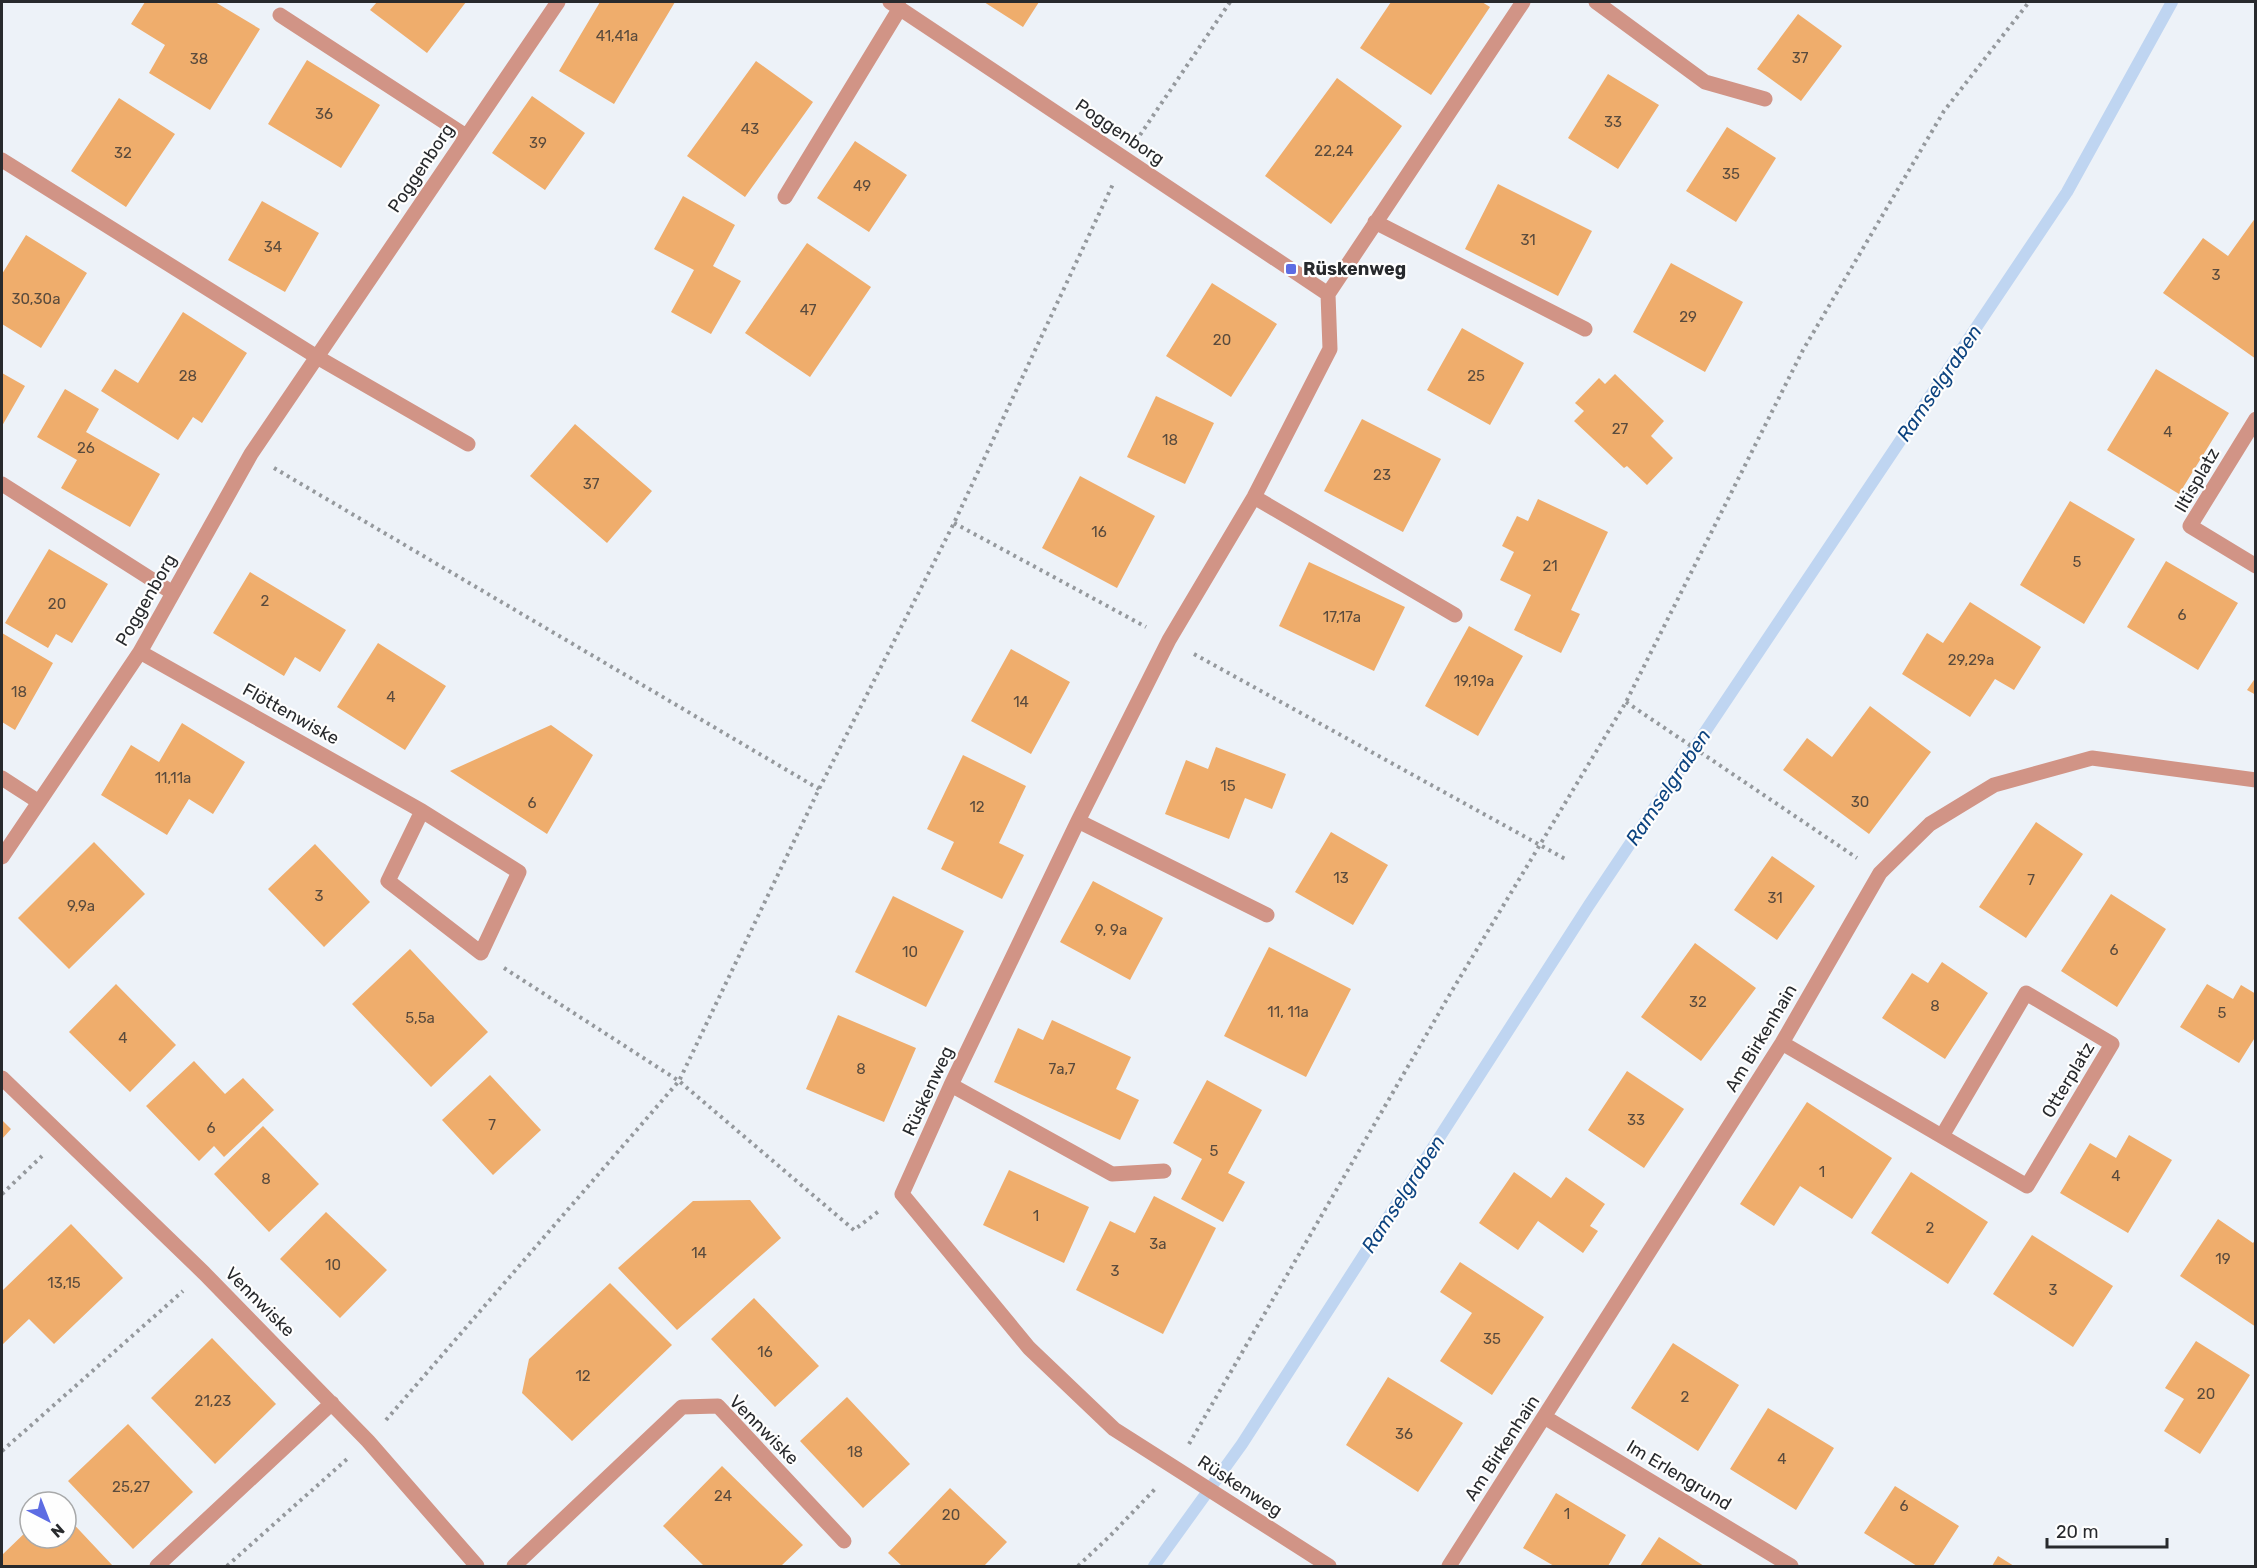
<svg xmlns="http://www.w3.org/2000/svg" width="2257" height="1568" font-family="Rubik,sans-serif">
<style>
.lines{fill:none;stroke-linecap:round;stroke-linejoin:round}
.stream{stroke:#bfd5f1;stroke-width:12}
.building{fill:#efad6c}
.path{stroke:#95999d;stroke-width:4;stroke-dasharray:3 4.5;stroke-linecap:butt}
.minor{stroke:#d19486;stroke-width:15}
.poi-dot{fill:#5d6ce3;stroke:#fefefe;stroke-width:2}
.labels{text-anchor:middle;stroke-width:4.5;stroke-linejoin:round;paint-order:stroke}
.number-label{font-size:15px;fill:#5a4b3d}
.street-label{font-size:18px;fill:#282a2d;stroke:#fefefe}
.poi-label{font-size:18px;font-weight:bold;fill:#282a2d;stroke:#fefefe;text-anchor:start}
.water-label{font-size:20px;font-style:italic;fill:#0d4480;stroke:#fefefe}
</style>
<rect width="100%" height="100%" fill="#edf2f8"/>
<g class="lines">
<path class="stream" d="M1154 1566 1242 1444 1589 905 2067 192 2172 2"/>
</g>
<path class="building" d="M145 2H215L260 29 210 110 149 73 165 45 131 24Z
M377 2H466L427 53 370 10Z
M600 2H675L614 104 559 71Z
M984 2H1039L1023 27Z
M1391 2H1482L1490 7 1431 95 1360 48Z
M1798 14 1842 46 1801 101 1757 69Z
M307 60 380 105 341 168 268 124Z
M756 61 813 102 745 197 687 156Z
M1608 74 1659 105 1618 169 1568 138Z
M1337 78 1402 126 1331 224 1265 176Z
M532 96 585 133 545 190 492 153Z
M119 98 175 134 126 207 71 171Z
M1727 127 1776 158 1736 222 1686 191Z
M855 141 907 175 869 232 817 198Z
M1498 184 1592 231 1558 296 1465 249Z
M683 196 735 225 713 266 741 281 711 334 671 312 694 270 654 249Z
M262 201 319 233 285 292 228 260Z
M2256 217V359L2163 293 2203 238 2228 256Z
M26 235 87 273 41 348 2 324V274Z
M807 243 871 287 810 377 745 333Z
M1671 263 1743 302 1705 372 1633 332Z
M1212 283 1277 324 1231 397 1166 356Z
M183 312 247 353 202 423 193 417 178 440 101 391 115 369 138 383Z
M1462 328 1524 363 1490 425 1427 390Z
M2156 369 2229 413 2179 494 2107 450Z
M2 373 25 386 2 426Z
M1615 374 1664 421 1651 436 1673 458 1647 485 1627 466 1624 468 1574 421 1584 411 1575 403 1599 378 1605 384Z
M65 389 99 409 86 432 160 474 130 527 61 488 77 460 37 437Z
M1156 396 1214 423 1185 484 1127 457Z
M1362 419 1441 459 1403 532 1324 491Z
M575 424 652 491 607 543 530 476Z
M1080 476 1155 516 1117 588 1042 548Z
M1538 499 1608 532 1571 610 1580 614 1561 653 1514 630 1531 595 1500 580 1514 552 1502 546 1517 516 1528 521Z
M2070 501 2135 539 2084 624 2020 585Z
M49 549 108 584 72 643 56 634 48 648 5 623Z
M2166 561 2238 603 2198 670 2127 627Z
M1309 562 1405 607 1374 671 1279 626Z
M250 572 346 630 320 672 295 657 284 676 213 633Z
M1970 602 2041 647 2014 690 1995 679 1970 717 1902 674 1927 633 1943 643Z
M1469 626 1523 656 1478 736 1425 706Z
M2 633 53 663 15 730 2 722Z
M378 643 446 686 405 750 337 707Z
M1011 649 1070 682 1031 754 971 721Z
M2256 677V695L2247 690Z
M1870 706 1931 752 1869 834 1783 770 1807 738 1832 757Z
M182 723 245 762 213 814 189 799 167 835 101 795 131 745 159 762Z
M551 725 593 755 547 834 450 771Z
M1216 747 1286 774 1272 809 1245 798 1229 839 1165 814 1186 760 1208 769Z
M963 755 1026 786 999 843 1024 855 1002 899 941 869 954 842 927 829Z
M2036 822 2083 854 2026 938 1979 907Z
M1331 832 1388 865 1353 925 1295 892Z
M94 842 145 894 69 969 18 918Z
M315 844 370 902 324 947 268 889Z
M1772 856 1815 886 1777 940 1734 910Z
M1093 881 1163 918 1130 980 1060 942Z
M2111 894 2166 929 2117 1007 2061 971Z
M893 896 964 931 926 1007 855 972Z
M1695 943 1756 988 1701 1061 1641 1017Z
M1269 947 1351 989 1306 1077 1224 1036Z
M410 949 488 1032 431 1087 352 1004Z
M1942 962 1988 993 1945 1059 1882 1018 1912 973 1928 983Z
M116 984 176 1045 130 1092 69 1032Z
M2207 984 2233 999 2241 985 2256 994V1036L2239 1063 2180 1027Z
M838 1015 916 1048 884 1122 806 1089Z
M1052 1020 1131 1057 1116 1089 1139 1100 1120 1140 994 1082 1018 1028 1043 1040Z
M194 1061 225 1094 243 1078 274 1110 224 1157 214 1146 199 1161 146 1106Z
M1627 1071 1684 1109 1644 1168 1588 1130Z
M490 1075 541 1130 493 1175 442 1120Z
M1207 1080 1262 1110 1228 1173 1245 1182 1223 1222 1181 1199 1202 1159 1173 1143Z
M1807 1102 1892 1158 1852 1219 1800 1186 1774 1226 1740 1204Z
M2 1120 11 1129 2 1139Z
M263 1126 319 1184 269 1232 214 1174Z
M2129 1135 2172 1160 2128 1233 2060 1193 2090 1143 2116 1158Z
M1009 1170 1089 1207 1064 1263 983 1225Z
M1514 1172 1551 1198 1566 1177 1605 1204 1590 1226 1598 1231 1583 1253 1538 1221 1518 1250 1479 1223Z
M1911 1172 1988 1222 1948 1284 1871 1233Z
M1154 1196 1216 1228 1163 1334 1076 1290 1110 1221 1135 1233Z
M750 1200 781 1238 677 1330 618 1268 693 1201Z
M326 1212 387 1270 340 1318 280 1259Z
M2218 1219 2253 1243 2256 1239V1327L2180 1276Z
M71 1224 123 1278 54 1344 29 1319 2 1345V1288L3 1290Z
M2032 1235 2113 1286 2073 1347 1993 1294Z
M1460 1262 1544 1317 1492 1395 1440 1361 1472 1313 1440 1292Z
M610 1283 672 1345 572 1441 522 1393 529 1359Z
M754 1298 819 1366 775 1407 711 1339Z
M212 1338 276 1404 215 1464 151 1398Z
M2196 1341 2250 1375 2200 1454 2164 1431 2184 1399 2165 1388Z
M1673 1343 1739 1385 1698 1451 1631 1408Z
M1388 1377 1463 1423 1418 1492 1346 1445Z
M847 1397 910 1464 863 1508 800 1441Z
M1768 1408 1834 1448 1796 1510 1730 1469Z
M128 1424 193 1492 133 1549 68 1481Z
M722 1466 803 1545 781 1566H704L663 1526Z
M1895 1486 1959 1526 1933 1566H1917L1864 1533Z
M950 1488 1007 1542 984 1566H902L888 1553Z
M1556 1493 1626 1535 1608 1566H1554L1523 1548Z
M66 1516 113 1566H2V1555L30 1528V1538H66Z
M1659 1537 1704 1566H1640Z
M1998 1556 2014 1566H1992Z"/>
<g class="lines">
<path class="path" d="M1140 135 1230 2
M274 468 819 789
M954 523 1146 627
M1194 654 1567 860
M1626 702 1857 858
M504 968 679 1081 854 1230 879 1211
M2 1194 42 1156
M386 1420 679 1081 819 789 954 523 1113 184
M1189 1444 1450 994 1626 702 1803 350 1944 111 2029 2
M2 1451 183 1291
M227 1566 347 1459
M1078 1566 1109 1537 1156 1488"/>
<path class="minor" d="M890 2 1328 294
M1596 2 1705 82 1765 99
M280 15 466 136
M2 160 317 357 468 444
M785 197 900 8
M1375 222 1585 329
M2256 419 2190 526 2256 566
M2 484 173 593
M1254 497 1455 615
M140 652 422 811 388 881 481 953 519 872 422 811
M2 778 39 802
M1078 821 1267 915
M2 857 140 652 251 454 558 2
M1782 1043 2027 1186 2112 1044 2026 993 1942 1136
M2 1078 204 1273 368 1441 477 1566
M951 1085 1112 1174 1164 1171
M1546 1418 1791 1566
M157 1566 332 1403
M514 1566 682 1407 718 1406 844 1541
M1329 1566 1114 1429 1029 1348 902 1194 951 1085 1078 821 1169 640 1254 497 1330 349 1328 294 1523 2
M1449 1566 1782 1043 1880 873 1930 824 1994 785 2092 758 2256 780"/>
</g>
<rect class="poi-dot" x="1285" y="263" width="12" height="12" rx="3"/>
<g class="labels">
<g class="number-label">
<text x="617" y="41">41,41a</text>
<text x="1800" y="63">37</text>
<text x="199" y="64">38</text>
<text x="324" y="119">36</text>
<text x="1613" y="127">33</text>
<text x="750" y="134">43</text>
<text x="538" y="148">39</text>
<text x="1334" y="156">22,24</text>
<text x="123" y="158">32</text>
<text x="1731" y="179">35</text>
<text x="862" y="191">49</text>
<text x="1528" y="245">31</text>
<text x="273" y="252">34</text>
<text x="2216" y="280">3</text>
<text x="36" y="304">30,30a</text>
<text x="808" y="315">47</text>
<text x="1688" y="322">29</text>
<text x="1222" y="345">20</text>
<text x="188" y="381">28</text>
<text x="1476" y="381">25</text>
<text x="1620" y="434">27</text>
<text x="2168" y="437">4</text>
<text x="1170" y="445">18</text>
<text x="86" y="453">26</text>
<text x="1382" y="480">23</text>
<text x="591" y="489">37</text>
<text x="1099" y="537">16</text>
<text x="2077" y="567">5</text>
<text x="1550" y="571">21</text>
<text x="265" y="606">2</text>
<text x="57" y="609">20</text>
<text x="2182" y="620">6</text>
<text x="1342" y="622">17,17a</text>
<text x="1971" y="665">29,29a</text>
<text x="1474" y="686">19,19a</text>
<text x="19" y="697">18</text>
<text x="391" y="702">4</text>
<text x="1021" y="707">14</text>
<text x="173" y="783">11,11a</text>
<text x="1228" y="791">15</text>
<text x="1860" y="807">30</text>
<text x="532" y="808">6</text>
<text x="977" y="812">12</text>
<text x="1341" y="883">13</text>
<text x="2031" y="885">7</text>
<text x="319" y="901">3</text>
<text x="1775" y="903">31</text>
<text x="81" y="911">9,9a</text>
<text x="1111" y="935">9, 9a</text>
<text x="2114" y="955">6</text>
<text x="910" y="957">10</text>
<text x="1698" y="1007">32</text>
<text x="1935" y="1011">8</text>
<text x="1288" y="1017">11, 11a</text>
<text x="2222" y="1018">5</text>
<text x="420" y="1023">5,5a</text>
<text x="123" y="1043">4</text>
<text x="861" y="1074">8</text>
<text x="1062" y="1074">7a,7</text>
<text x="1636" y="1125">33</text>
<text x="492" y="1130">7</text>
<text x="211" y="1133">6</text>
<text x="1214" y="1156">5</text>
<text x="1822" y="1177">1</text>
<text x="2116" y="1181">4</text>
<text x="266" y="1184">8</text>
<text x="1036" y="1221">1</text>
<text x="1930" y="1233">2</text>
<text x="1158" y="1249">3a</text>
<text x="699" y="1258">14</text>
<text x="2223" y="1264">19</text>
<text x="333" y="1270">10</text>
<text x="1115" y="1276">3</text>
<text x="64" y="1288">13,15</text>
<text x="2053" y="1295">3</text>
<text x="1492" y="1344">35</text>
<text x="765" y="1357">16</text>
<text x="583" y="1381">12</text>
<text x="2206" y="1399">20</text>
<text x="1685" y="1402">2</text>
<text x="213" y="1406">21,23</text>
<text x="1404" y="1439">36</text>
<text x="855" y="1457">18</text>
<text x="1782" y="1464">4</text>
<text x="131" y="1492">25,27</text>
<text x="723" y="1501">24</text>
<text x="1904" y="1511">6</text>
<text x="1567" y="1519">1</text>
<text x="951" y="1520">20</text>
</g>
<g class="street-label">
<text transform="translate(1120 132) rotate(34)" y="6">Poggenborg</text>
<text transform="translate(421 168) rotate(-56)" y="6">Poggenborg</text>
<text transform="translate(2197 480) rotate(-60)" y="6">Iltisplatz</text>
<text transform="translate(146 600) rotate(-60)" y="6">Poggenborg</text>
<text transform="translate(291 714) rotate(29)" y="6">Flöttenwiske</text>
<text transform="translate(1761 1038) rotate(-59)" y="6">Am Birkenhain</text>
<text transform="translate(2068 1080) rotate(-59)" y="6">Otterplatz</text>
<text transform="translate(928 1091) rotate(-65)" y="6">Rüskenweg</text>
<text transform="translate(260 1302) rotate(45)" y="6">Vennwiske</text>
<text transform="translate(764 1430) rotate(45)" y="6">Vennwiske</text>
<text transform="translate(1502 1448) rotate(-57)" y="6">Am Birkenhain</text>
<text transform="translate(1679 1475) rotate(31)" y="6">Im Erlengrund</text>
<text transform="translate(1240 1486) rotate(33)" y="6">Rüskenweg</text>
</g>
<g class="poi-label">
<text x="1303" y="275">Rüskenweg</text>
</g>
<g class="water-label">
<text transform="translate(1939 383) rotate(-56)" y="7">Ramselgraben</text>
<text transform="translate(1668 787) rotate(-56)" y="7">Ramselgraben</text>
<text transform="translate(1403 1194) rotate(-57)" y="7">Ramselgraben</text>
</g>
</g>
<rect width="2257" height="1568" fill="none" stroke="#282a2d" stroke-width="6"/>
<g transform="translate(48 1520) rotate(138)"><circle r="28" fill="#fefefe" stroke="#a8a9aa" stroke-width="1.5"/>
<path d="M0-4.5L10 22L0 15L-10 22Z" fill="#5d6ce3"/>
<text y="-9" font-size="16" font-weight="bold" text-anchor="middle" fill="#282a2d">N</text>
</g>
<path d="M2047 1538v9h120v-9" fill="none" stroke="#282a2d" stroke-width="3"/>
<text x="2056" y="1538" font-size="18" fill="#282a2d" stroke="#fefefe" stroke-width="4.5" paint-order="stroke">20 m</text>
</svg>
